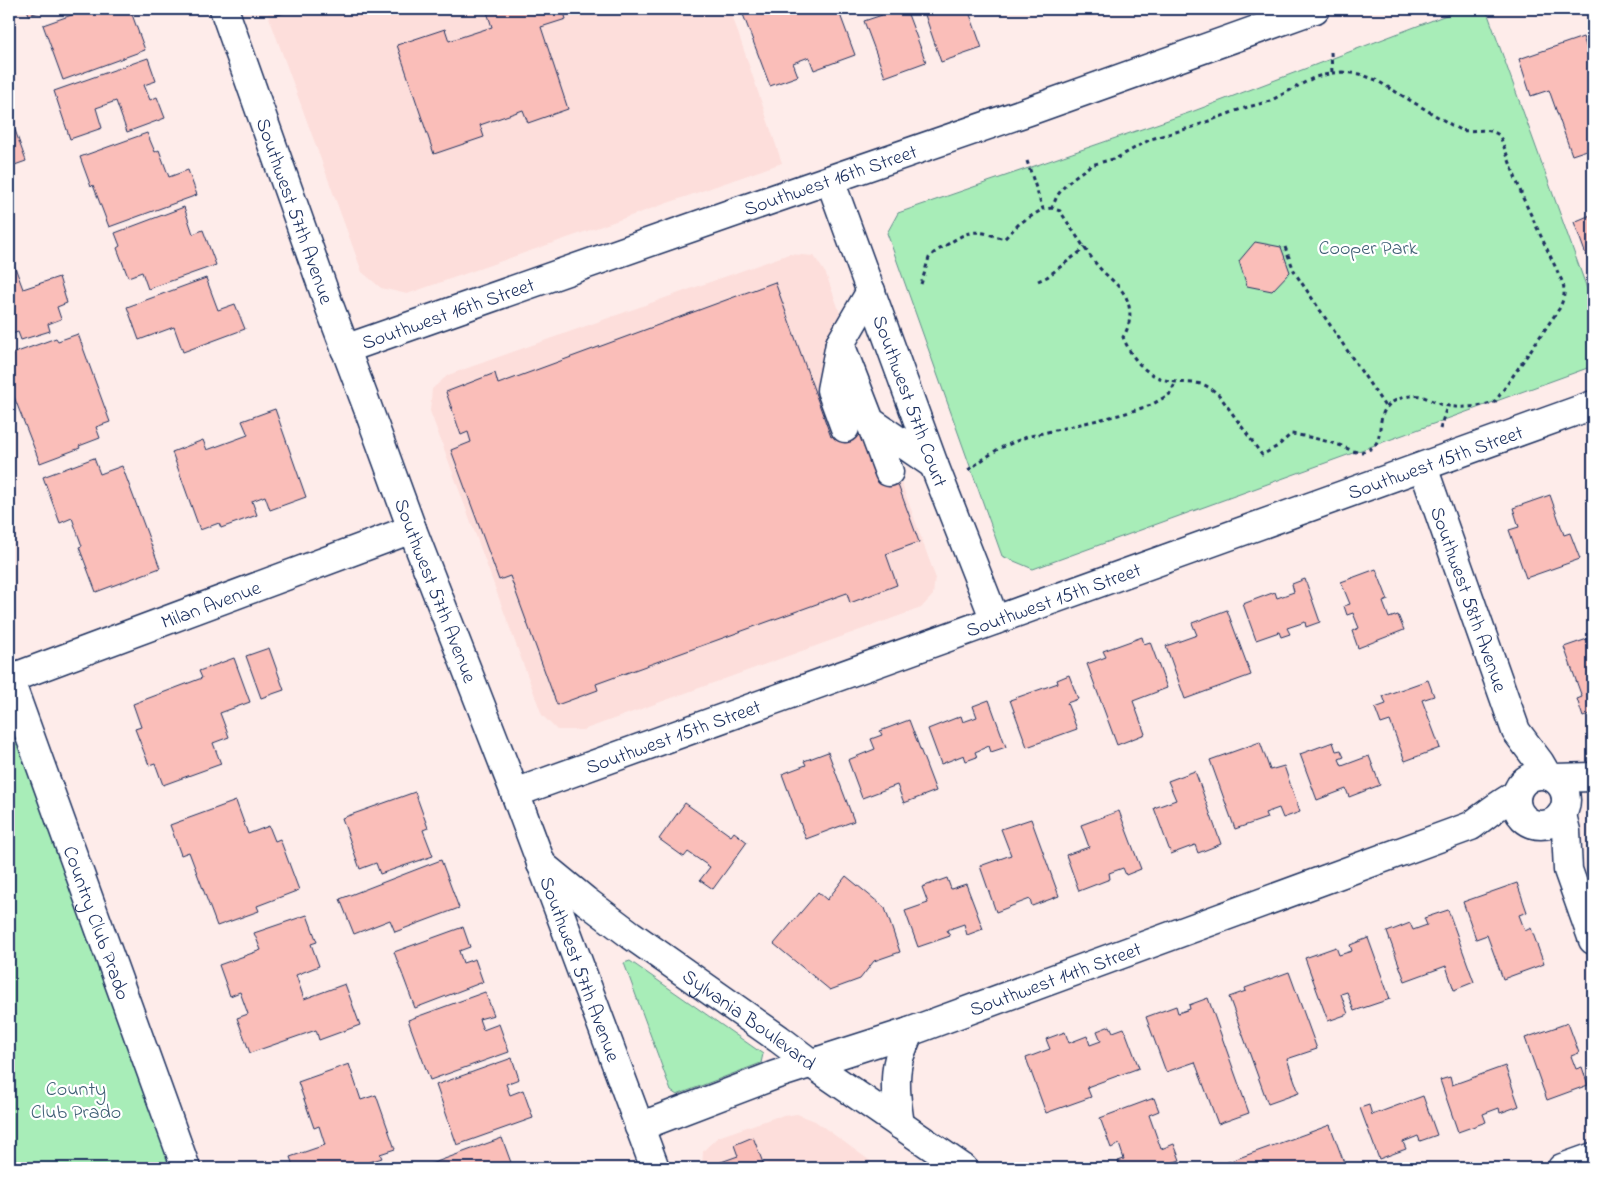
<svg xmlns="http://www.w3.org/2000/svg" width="1602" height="1177" font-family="'Indie Flower',sans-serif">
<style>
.built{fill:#fddedb}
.green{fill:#a8edb8;stroke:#628e8b}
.building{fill:#fabeb9;stroke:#1b2f5e}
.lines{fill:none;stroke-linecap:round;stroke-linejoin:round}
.minor-casing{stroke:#1b2f5e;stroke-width:31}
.major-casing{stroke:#1b2f5e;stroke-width:31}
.path{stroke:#1b2f5e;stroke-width:3;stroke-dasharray:4 4;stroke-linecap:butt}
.minor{stroke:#fff;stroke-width:28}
.major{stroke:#fff;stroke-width:28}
.labels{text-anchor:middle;stroke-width:4.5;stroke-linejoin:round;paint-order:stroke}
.street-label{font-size:20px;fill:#1b2f5e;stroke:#fff}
.park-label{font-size:20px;fill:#3e5e74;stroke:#fff}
</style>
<rect width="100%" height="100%" fill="#feecea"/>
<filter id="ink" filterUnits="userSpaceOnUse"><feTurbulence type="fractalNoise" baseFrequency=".02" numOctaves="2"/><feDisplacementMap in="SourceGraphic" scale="10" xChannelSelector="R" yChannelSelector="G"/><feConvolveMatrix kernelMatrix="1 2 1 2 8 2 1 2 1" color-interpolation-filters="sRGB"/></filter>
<g filter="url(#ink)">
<path class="built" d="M266 9H730L782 163 407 294 381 288 362 272Z
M789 254 814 256 826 274 935 576 933 595 921 608 583 730H557L542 715 430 411 432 389 448 375Z
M797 1114 815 1121 880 1168H702L703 1151 718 1137 776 1117Z"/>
<path class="green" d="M1462 9H1486L1593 305V366L1033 569 1002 556 887 233 898 213 1194 111Z
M9 720 13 725 173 1168H18L9 1142Z
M630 961 763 1054 761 1063 677 1095 671 1091 624 963Z"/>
<path class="building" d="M27 9H48L29 15Z
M82 9H130L145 50 63 80 43 25 83 11Z
M275 9H295L278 15Z
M486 9H563L566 19 541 27 568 109 528 123 523 110 480 125 484 137 434 154 397 45 445 29 449 41 492 27Z
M741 9H838L855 55 814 70 809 57 793 63 798 76 770 86Z
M879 9H906L926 62 885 77 864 21 882 15Z
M923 9H968L982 48 941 62Z
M1583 37 1593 67V148L1572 155 1549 90 1531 96 1519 59Z
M148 58 156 81 144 85 150 100 157 97 165 118 127 132 116 101 96 108 102 128 70 139 54 91Z
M15 130 26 161 9 167V132Z
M147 133 155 152 159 150 169 177 188 170 197 195 109 227 93 185 91 187 80 157Z
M184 207 193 234 203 230 216 265 148 289 142 272 128 277 117 248 120 246 115 233Z
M1593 214V274L1574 222Z
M1255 242 1281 247 1290 272 1272 291 1247 286 1239 261Z
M9 251 23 289 59 277 67 303 57 307 61 319 48 324 50 331 21 340 18 332 9 335Z
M206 278 218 310 235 304 245 329 183 352 174 327 139 340 127 307Z
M775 282 831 437 863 425 894 474 919 542 886 554 897 585 850 603 847 593 596 684 598 690 557 705 510 576 499 580 451 450 471 442 468 432 461 435 446 392 495 373 498 384Z
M78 334 110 422 96 427 100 438 79 446 80 448 40 463 9 384V355L56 338 58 341Z
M275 409 306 497 270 510 265 496 252 501 257 515 221 528 219 523 200 530 172 452 203 440 207 450 248 435 242 421Z
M94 458 100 474 122 466 160 568 96 592 79 547 82 546 72 518 60 523 43 477Z
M1550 495 1564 535 1570 533 1580 559 1526 578 1509 530 1519 527 1513 508Z
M1376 569 1388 600 1383 602 1389 618 1398 615 1404 630 1358 648 1352 631 1359 628 1353 613 1347 615 1344 606 1350 604 1341 582Z
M1305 579 1320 622 1306 627 1305 622 1287 628 1290 634 1281 637 1279 632 1256 640 1243 604 1275 592 1277 598 1294 592 1292 584Z
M1227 610 1251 675 1185 699 1166 646 1197 635 1192 623Z
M1142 637 1144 644 1150 642 1167 688 1133 701 1145 734 1117 745 1087 664 1106 657 1103 651Z
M1593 637V713L1583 717 1577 699 1582 697 1564 647Z
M269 648 284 690 261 698 246 656Z
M234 658 250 702 220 713 229 737 213 743 221 764 163 785 155 763 149 765 135 729 141 727 133 704 202 678 199 671Z
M1069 675 1078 699 1067 703 1077 729 1027 747 1010 700 1058 683 1057 680Z
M1428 680 1434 696 1422 700 1440 748 1405 761 1390 721 1381 724 1375 708 1386 704 1383 696Z
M989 700 1006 747 991 752 989 746 975 752 977 757 966 761 964 755 941 764 928 729 961 716 963 722 977 717 973 706Z
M909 720 936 791 904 803 897 785 862 798 848 760 875 749 871 739 882 735 880 731Z
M1260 742 1270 770 1284 766 1300 812 1283 818 1279 808 1265 813 1267 818 1235 829 1210 760Z
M1333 742 1336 751 1341 750 1342 753 1344 757 1339 759 1342 766 1369 756 1380 785 1349 797 1346 789 1317 800 1300 754Z
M828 752 854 821 806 839 782 774 806 765 804 761Z
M1195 771 1221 844 1198 853 1195 845 1171 854 1154 808 1176 800 1168 781Z
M415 792 428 828 423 830 433 856 380 874 376 863 360 869 342 818Z
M236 801 248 834 269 826 275 841 280 839 299 890 257 906 259 911 217 926 189 852 181 855 170 825Z
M685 803 731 836 734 832 747 842 713 889 700 880 710 867 688 852 684 857 659 839Z
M1119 811 1141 869 1126 875 1123 868 1109 873 1110 879 1079 891 1066 855 1089 847 1081 825Z
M1031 819 1059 896 1032 906 1030 899 996 912 980 866 1011 855 1001 829Z
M441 860 459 908 395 932 390 920 354 934 340 899Z
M846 876 885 908 900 952 874 961 860 979 830 990 774 944 818 892 827 900Z
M947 878 951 889 966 884 983 929 967 935 964 924 947 930 950 936 918 947 905 911 928 903 922 887Z
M1517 883 1527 912 1519 915 1525 931 1531 928 1544 964 1503 979 1487 935 1476 939 1463 902Z
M1448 910 1474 982 1454 990 1446 966 1405 981 1387 932 1410 923 1413 930 1427 925 1424 918Z
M307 915 317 942 311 944 319 966 296 975 304 999 345 984 360 1025 319 1040 316 1030 250 1053 237 1018 248 1014 240 992 230 996 219 965 261 950 254 933Z
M463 927 470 947 459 951 463 963 475 959 483 982 415 1008 394 952Z
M1368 938 1390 999 1354 1011 1347 992 1341 994 1348 1014 1328 1021 1305 958 1336 947 1339 955 1352 951 1350 945Z
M1289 972 1317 1049 1287 1059 1299 1093 1268 1104 1229 997 1246 991 1245 988Z
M485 992 494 1015 479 1019 483 1030 499 1024 509 1052 430 1080 408 1020Z
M1208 998 1249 1113 1218 1124 1195 1062 1166 1072 1146 1017 1176 1006 1178 1013 1190 1009 1189 1005Z
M1568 1023 1579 1053 1571 1056 1576 1069 1582 1067 1588 1085 1547 1100 1525 1038Z
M1110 1026 1113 1032 1124 1028 1139 1068 1087 1087 1091 1097 1046 1113 1026 1058 1050 1049 1046 1039 1065 1032 1069 1043 1087 1036 1090 1045 1101 1041 1097 1031Z
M512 1058 519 1079 506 1084 510 1095 523 1090 533 1118 457 1145 436 1085Z
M349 1064 361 1100 376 1095 395 1149 380 1154 382 1158 351 1168H294L290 1157 325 1145 319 1126 314 1128 298 1082Z
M1505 1066 1519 1106 1500 1113 1499 1108 1483 1114 1486 1122 1458 1132 1440 1080 1450 1077 1452 1085Z
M1423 1096 1437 1135 1420 1141 1418 1136 1403 1142 1406 1149 1379 1159 1360 1108 1369 1105 1372 1115Z
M1154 1098 1159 1111 1149 1115 1161 1149 1174 1144 1180 1160 1156 1168H1121L1118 1161 1124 1159 1119 1144 1111 1148 1100 1118Z
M1330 1125 1346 1168H1227L1225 1163Z
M753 1137 765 1168H708L707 1167 738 1156 734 1145Z
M502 1138 513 1168H429L428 1165Z"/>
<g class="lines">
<defs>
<g id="minor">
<path id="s1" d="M830 180 934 465 995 620"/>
<path d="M871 291 840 344 870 421 934 465"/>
<path d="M840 344 831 390 845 428"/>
<path id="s2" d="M345 349 727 215 1029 111 1315 9"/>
<path d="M870 421 889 472"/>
<path id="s3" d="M1423 467 1516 731 1540 763 1547 775"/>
<path id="s4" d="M9 678 186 1168"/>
<path id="s5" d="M9 679 412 529"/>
<circle cx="1541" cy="800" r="25"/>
<path d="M1554 778 1593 777"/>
<path id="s6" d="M515 793 1593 405"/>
<path d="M1562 815 1566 831 1568 870 1593 940"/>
<path id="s7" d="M541 864 586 901 631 935 779 1039 812 1064 963 1168"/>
<path d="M900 1125C897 1103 893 1080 899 1058 902 1049 906 1040 909 1032"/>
<path id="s8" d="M639 1127 775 1075 909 1032 1471 826C1486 815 1500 803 1516 795"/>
<path d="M1562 1168 1593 1157"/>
</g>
<g id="major">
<path id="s9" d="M224 9 330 308 367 406 412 529 515 793 655 1168"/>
</g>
</defs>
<use href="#minor" class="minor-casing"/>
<use href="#major" class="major-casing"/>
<path class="path" d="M1331 52 1332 73
M1342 72 1360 74 1376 80 1460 130C1473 133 1489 126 1500 136L1523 198 1562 281C1566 292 1564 299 1559 309L1495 402C1478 407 1460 409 1443 405 1431 402 1423 393 1410 396 1364 404 1392 440 1368 450 1364 452 1361 452 1357 452 1351 451 1345 447 1339 445 1323 440 1307 436 1291 434L1278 446 1262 455 1219 395C1202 380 1197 384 1176 382 1148 379 1133 361 1123 337 1131 325 1132 310 1126 297 1119 284 1106 276 1097 265 1084 248 1072 229 1060 211L1052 208 1057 196 1063 188 1073 178 1091 165 1117 158 1151 139 1193 127 1241 109 1270 101 1315 77 1333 73Z
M1027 161 1043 209 1052 208
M1285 247 1295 273 1386 408
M1038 281 1047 277 1085 248
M921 284C924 276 926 266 929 258 932 253 940 249 945 246 971 229 974 229 1004 239L1020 223 1043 209
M1440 429 1447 406
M968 470 998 449 1026 437 1123 414 1151 405 1170 394 1176 382"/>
<use href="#minor" class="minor"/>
<use href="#major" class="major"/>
</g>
</g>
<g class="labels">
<g class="street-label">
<text dy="7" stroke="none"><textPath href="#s2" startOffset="514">Southwest 16th Street</textPath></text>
<text dy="7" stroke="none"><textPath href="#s9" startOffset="214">Southwest 57th Avenue</textPath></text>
<text dy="7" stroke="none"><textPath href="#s2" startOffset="109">Southwest 16th Street</textPath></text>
<text dy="7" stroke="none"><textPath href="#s1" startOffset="235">Southwest 57th Court</textPath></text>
<text dy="7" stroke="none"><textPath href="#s6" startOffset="978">Southwest 15th Street</textPath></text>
<text dy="7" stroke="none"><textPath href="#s9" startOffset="619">Southwest 57th Avenue</textPath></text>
<text dy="7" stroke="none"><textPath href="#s6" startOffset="572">Southwest 15th Street</textPath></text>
<text dy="7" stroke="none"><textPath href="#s3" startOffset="140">Southwest 58th Avenue</textPath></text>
<text dy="7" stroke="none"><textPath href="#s5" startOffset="215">Milan Avenue</textPath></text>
<text dy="7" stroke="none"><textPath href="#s6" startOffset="168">Southwest 15th Street</textPath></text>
<text dy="7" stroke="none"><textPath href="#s4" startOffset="260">Country Club Prado</textPath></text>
<text dy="7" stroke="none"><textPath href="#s9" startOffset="1024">Southwest 57th Avenue</textPath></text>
<text dy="7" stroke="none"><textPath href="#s8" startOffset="442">Southwest 14th Street</textPath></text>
<text dy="7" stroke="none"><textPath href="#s7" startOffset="260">Sylvania Boulevard</textPath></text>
</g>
<g class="park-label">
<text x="1368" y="254">Cooper Park</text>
<text x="76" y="1095">County<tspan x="76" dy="23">Club Prado</tspan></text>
</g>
</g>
<rect width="1602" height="1177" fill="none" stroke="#fff" stroke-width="30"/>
<rect x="15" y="15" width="1572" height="1147" fill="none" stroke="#1b2f5e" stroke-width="2" filter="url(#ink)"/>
</svg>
